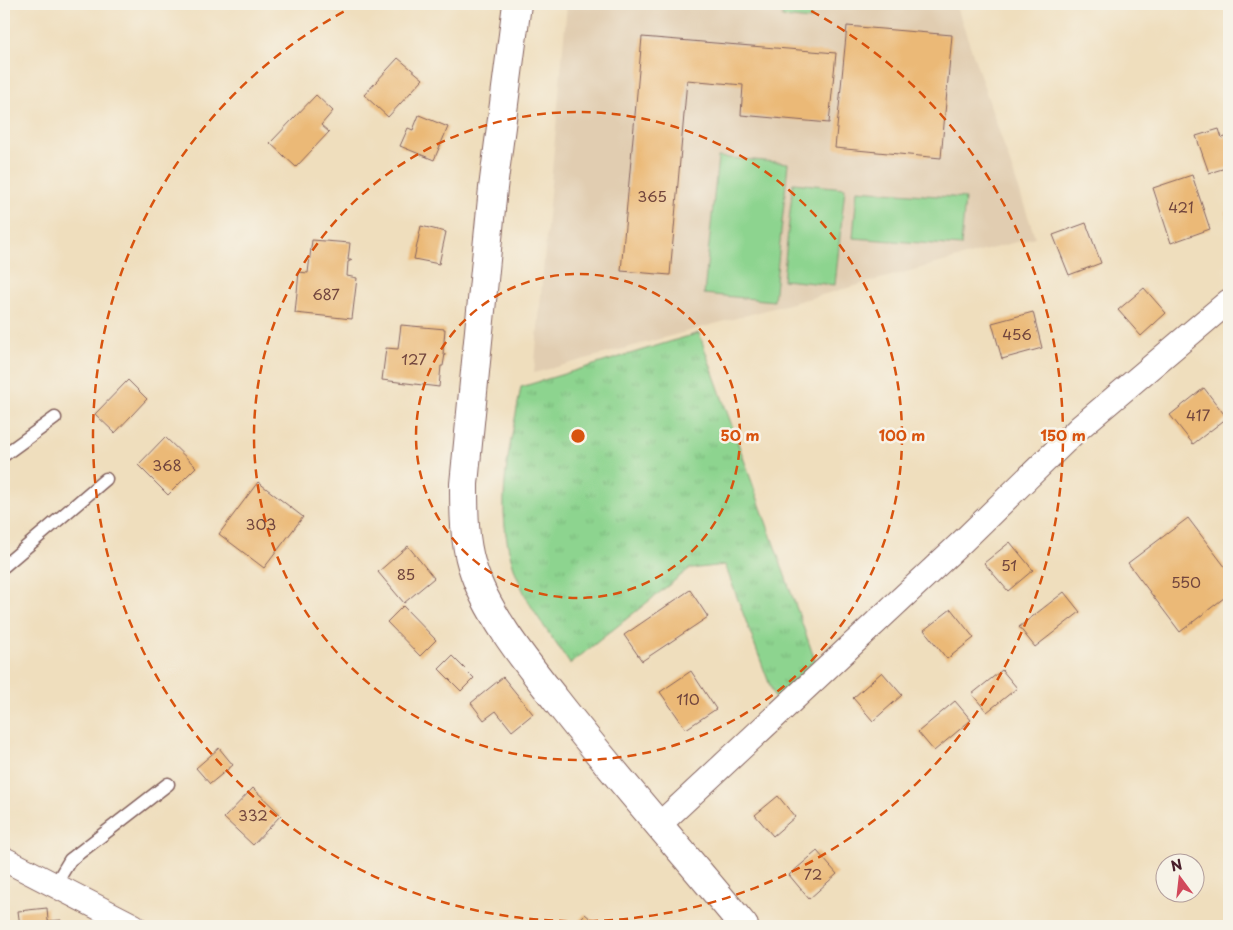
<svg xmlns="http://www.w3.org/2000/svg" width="1233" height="930" font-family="'Playpen Sans',sans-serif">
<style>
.built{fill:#e1cdb1}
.grass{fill:url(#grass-tufts);stroke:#6c7a5d}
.pitch{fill:#8dd48f;stroke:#6c7a5d}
.building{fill:#ebb977}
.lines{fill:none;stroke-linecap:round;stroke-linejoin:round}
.service-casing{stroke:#84625e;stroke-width:15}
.minor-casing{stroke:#84625e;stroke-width:26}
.secondary-casing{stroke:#84625e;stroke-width:30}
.service{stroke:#fff;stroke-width:12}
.minor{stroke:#fff;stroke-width:24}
.secondary{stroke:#fff;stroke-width:28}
.ring{fill:none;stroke:#d8530f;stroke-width:2.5;stroke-dasharray:9 6}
.labels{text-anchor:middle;stroke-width:5;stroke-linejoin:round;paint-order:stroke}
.number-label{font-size:15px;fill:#72463e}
.centre{fill:#d8530f;stroke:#f7f3e8;stroke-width:2.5}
.ring-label{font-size:15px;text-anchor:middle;font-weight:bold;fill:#d8530f;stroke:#f7f3e8;stroke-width:5;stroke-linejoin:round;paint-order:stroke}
</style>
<defs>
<pattern id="grass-tufts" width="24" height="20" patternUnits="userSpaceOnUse" patternTransform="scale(1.25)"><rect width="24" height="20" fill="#8dd48f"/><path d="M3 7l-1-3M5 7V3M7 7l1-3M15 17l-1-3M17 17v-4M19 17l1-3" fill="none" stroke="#7bb67c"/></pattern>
</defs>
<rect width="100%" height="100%" fill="#f7f3e8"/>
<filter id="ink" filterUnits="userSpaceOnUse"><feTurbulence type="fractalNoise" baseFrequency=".02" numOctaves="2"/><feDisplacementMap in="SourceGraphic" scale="10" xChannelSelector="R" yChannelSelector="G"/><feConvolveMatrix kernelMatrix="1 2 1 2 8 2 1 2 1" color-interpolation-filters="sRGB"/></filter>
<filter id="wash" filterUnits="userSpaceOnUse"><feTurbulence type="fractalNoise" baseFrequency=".0096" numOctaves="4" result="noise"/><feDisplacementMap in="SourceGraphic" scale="20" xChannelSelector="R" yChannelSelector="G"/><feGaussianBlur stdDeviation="1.12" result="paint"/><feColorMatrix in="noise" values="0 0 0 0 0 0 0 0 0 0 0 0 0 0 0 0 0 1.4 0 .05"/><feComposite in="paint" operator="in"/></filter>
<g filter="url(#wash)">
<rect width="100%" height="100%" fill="#efdebd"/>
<path class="built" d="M567 4H956L1035 237 534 373Z"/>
<path class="grass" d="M699 333 815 660 775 699 725 565 689 569 570 664C555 641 531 611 521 586 490 515 508 460 521 387Z"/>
<path class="pitch" d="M784 4H813L811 20 782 17Z
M718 157 788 163 774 301 704 294Z
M793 183 845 188 835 285 783 280Z
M857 190 965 198 961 246 853 238Z"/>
<g id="blocks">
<path class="building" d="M847 26 952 35 941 158 835 148Z
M642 37 836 53 829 123 741 115 743 85 687 80 670 275 621 271Z
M398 58 423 79 388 117 364 95Z
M316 95 333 111 321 125 329 132 296 167 270 143Z
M419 115 448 127 434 160 400 146 408 128 413 130Z
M1219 129 1222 138 1229 136V167L1209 173 1196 136Z
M1192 175 1210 229 1171 243 1153 188Z
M1229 211V224L1225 212Z
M1086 223 1101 263 1069 275 1053 235Z
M421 226 446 232 439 264 414 259Z
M312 240 350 243 348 260H352L348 262 347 276 357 278 352 319 295 313 299 272 308 273Z
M1144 288 1166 313 1141 336 1118 310Z
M1033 312 1042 348 1002 359 992 323Z
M401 325 445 329 443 354H445L443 366H441L439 387 382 380 386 348 398 349Z
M128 380 147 399 115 433 95 414Z
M1204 388 1227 418 1193 444 1170 415Z
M165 437 196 467 168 495 138 465Z
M258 482 303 517 264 568 219 534Z
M1188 518 1229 572V594L1180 632 1128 563Z
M1010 542 1033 570 1008 591 984 563Z
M408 546 434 578 404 603 378 572Z
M690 590 708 617 642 661 624 635Z
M1064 592 1080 612 1035 647 1019 627Z
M403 606 436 640 420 656 387 622Z
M951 609 974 638 947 659 924 630Z
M452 656 474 678 461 691 439 669Z
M1002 670 1017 688 987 712 972 694Z
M691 671 716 709 686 729 660 692Z
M882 672 902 695 873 721 853 698Z
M503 677 533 714 512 731 496 711 484 720 471 703Z
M955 701 971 720 934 751 918 732Z
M219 748 233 765 210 784 196 768Z
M253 788 281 815 253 845 224 818Z
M778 796 795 817 773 836 755 815Z
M817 851 837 874 809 899 789 875Z
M47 908 48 921 61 920V926H20L18 911Z
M585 914 599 926H574Z"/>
</g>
</g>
<g filter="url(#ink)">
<use href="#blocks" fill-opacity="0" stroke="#84625e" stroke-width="1"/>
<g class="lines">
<defs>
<path id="service" d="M4 455 55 418
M4 566 106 479
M55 885 70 860 168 784"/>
<path id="minor" d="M660 824 963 541 1079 428 1229 301
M4 859 134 926"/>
<path id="secondary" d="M517 4 493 188 464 484C464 511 464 540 472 566 486 613 526 662 556 700 616 777 682 851 744 926"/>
</defs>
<use href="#service" class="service-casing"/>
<use href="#minor" class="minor-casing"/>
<use href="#secondary" class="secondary-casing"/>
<use href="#service" class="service"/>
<use href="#minor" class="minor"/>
<use href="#secondary" class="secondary"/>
</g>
</g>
<g class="ring">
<circle cx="578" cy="436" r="162"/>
<circle cx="578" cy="436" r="324"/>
<path d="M798 4A485 485 0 1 1 358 4"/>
</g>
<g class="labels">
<g class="number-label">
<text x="652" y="202">365</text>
<text x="1181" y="213">421</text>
<text x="326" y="300">687</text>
<text x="1017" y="340">456</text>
<text x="414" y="365">127</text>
<text x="1198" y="421">417</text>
<text x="167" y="471">368</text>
<text x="261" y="530">303</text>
<text x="1009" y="571">51</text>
<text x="406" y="580">85</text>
<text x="1186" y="588">550</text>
<text x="688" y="705">110</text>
<text x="253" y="821">332</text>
<text x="813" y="880">72</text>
</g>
</g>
<circle cx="578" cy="436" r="8" class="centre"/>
<g class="ring-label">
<text x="740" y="441">50 m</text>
<text x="902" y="441">100 m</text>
<text x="1063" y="441">150 m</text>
</g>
<rect width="1233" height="930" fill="none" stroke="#f7f3e8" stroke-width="20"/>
<g transform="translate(1180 878) rotate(345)"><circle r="24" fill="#f7f3e8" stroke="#b29e9c"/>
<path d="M0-4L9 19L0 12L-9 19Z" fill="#d1495b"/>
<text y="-8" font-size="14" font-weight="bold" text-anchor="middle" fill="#4a1f2b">N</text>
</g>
</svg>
